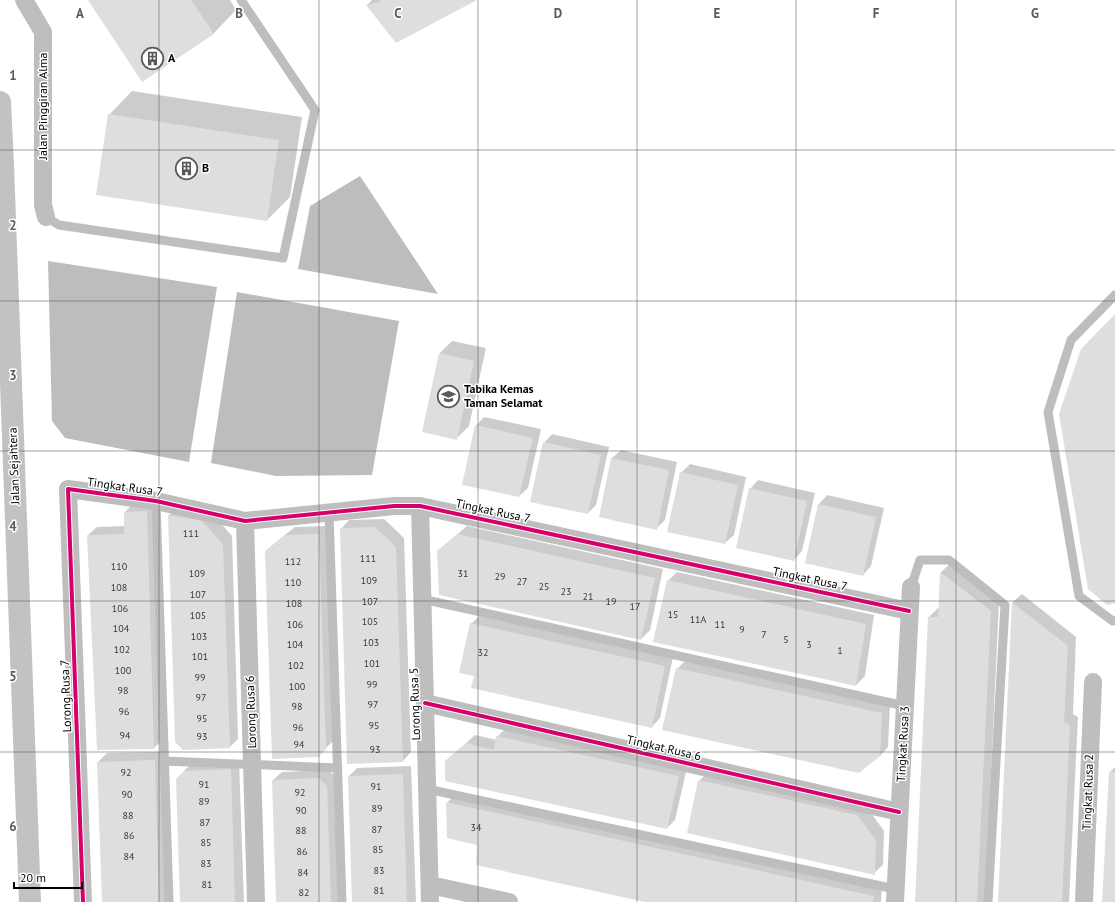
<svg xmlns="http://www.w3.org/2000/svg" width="1115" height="902" font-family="'PT Sans',sans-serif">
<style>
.water{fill:#bdbdbd}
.shadow{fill:#0003}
.building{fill:#dedede}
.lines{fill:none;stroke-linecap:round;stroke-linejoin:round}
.lane{stroke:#bebebe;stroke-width:9}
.street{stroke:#bebebe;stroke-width:18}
.secondary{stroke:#c2c2c2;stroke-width:22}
.cycleway-casing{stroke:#fff;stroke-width:6}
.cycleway{stroke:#d6006c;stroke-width:4}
.grid{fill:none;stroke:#595959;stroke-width:1;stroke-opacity:0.55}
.labels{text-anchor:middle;stroke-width:3;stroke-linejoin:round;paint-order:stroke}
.number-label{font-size:10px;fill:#383838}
.poi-label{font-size:12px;font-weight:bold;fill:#000;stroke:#fff;text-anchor:start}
.street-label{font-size:12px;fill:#000;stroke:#fff}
.grid-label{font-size:13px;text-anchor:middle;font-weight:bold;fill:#595959;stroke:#fff;stroke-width:3;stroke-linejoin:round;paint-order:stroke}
</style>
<rect width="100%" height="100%" fill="#fff"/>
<path class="water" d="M360 176 438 294 298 269 310 206Z
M48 261 217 287 189 462 65 438 52 421Z
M237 292 399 321 372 475 276 476 211 463Z"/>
<path class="shadow" d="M90 0H230L236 10 213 34Z
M372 0H475L367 5Z
M132 91 302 117 290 197 267 220 109 115Z
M452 341 486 348 469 426 456 439 439 354Z
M484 417 541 429 528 488 519 496 476 426Z
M552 434 609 447 596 505 588 513 544 443Z
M621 450 677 462 665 520 656 529 600 517 612 458Z
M690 464 746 477 734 535 725 543 681 473Z
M758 480 815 493 802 551 794 560 750 489Z
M827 495 884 508 871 566 863 575 806 563 819 504Z
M155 503 163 739 154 748 88 535 97 527 125 526V512L133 504Z
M177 507 211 512 232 536 238 739 230 747 176 742 169 515Z
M384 519 404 538 411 752 403 761 341 529 349 520Z
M328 526 334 740 318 756 266 552 275 543 295 527Z
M467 526 663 569 650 630 641 639 447 543Z
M950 564 999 603 985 902H916L929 617 938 608H940L941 572Z
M677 572 874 615 865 676 856 685 668 581Z
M1022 594 1076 637 1073 714 1078 717 1069 902H999L1013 602Z
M480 615 673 657 660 718 652 727 471 624Z
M686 660 890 704 888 747 880 756 677 669Z
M506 728 687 768 675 820 667 828 446 761 475 735 497 740V737Z
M163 752 168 902H103L98 762 107 753Z
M239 761 244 902H181L184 771 193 762Z
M411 766 416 902H353L349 776 357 768Z
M1115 767V902H1103L1110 772Z
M328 770 336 777 340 902H277L273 780 282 772Z
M708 772 866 806 884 831 883 865 874 873 699 781Z
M455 794 882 887 881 902H649L447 803Z"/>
<path class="building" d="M88 0H191L214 34 142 82Z
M379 0H477L396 43 366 5 380 2Z
M108 114 279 140 267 221 96 195Z
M1115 314V603L1107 605 1088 589 1059 414 1081 349Z
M439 353 474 361 457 440 422 432Z
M475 425 533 438 519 497 462 485Z
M543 442 601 455 588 514 530 502Z
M611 458 669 470 657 530 599 517Z
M680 472 738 485 725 544 667 532Z
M749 488 807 501 794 561 736 548Z
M818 504 876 517 863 576 805 563Z
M147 511 154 749 97 750 87 535 124 534V512Z
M168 515 202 521 223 544 230 748 183 750 175 742Z
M375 527 396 547 403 762 347 764 340 528Z
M319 534 326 749 319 757 272 759 265 551 285 535Z
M457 534 655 578 641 640 439 595 437 551Z
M940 572 991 611 977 902H915L928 617H938Z
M667 580 866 624 856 686 653 642Z
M1012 602 1068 646 1064 722 1070 725 1062 902H998Z
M470 623 665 666 652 728 471 688 474 676 459 673Z
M676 668 882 713 880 756 859 773 662 730Z
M496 736 679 776 667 829 445 781V761L466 743 494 750Z
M155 760 159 902H102L97 762Z
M231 769 235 902H180L176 779 184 771Z
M1109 772H1115V902H1102Z
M403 774 407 902H352L348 776Z
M319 778 327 786 331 902H276L272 780Z
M698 780 857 815 876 840 875 875 687 833Z
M446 802 874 896 873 902H645L476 865 477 845 447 838Z"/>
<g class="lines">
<path class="lane" d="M46 217 59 225 283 258 315 110 241 0
M1115 295 1071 340 1048 412 1079 596 1113 621H1115
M156 501 169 902
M329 514 342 902
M911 587 920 560H949L1005 605 988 902
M422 599 905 706
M164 761 338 768
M427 789 895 889"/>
<path class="street" d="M24 0 43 32V205L46 217
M420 506 430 902
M245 521 256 902
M425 703 899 812
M430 885 509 902
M83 902 68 489 156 501 245 521 394 506H420L909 611
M895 902 911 587
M1084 902 1093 682"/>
<path class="secondary" d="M0 102 3 165 30 902"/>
<defs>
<path id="cycleway" d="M425 703 899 812
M83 902 68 489 156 501 245 521 394 506H420L909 611"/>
</defs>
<use href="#cycleway" class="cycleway-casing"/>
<use href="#cycleway" class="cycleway"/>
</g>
<path class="grid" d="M159 0V902M319 0V902M478 0V902M637 0V902M796 0V902M956 0V902M0 150H1115M0 301H1115M0 451H1115M0 601H1115M0 752H1115"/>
<defs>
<symbol id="building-ring" viewBox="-11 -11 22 22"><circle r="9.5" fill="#fff" stroke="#595959" stroke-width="1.5"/><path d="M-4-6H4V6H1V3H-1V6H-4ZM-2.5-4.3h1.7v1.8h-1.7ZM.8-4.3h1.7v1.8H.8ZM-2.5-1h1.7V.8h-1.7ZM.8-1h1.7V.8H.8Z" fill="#595959"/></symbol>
<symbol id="school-ring" viewBox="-11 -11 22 22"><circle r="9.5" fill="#fff" stroke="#595959" stroke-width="1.5"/><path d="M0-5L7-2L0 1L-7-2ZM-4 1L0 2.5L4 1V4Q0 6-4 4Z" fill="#595959"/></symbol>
</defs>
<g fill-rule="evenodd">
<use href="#building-ring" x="140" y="46" width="25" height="25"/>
<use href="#building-ring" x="174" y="156" width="25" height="25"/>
<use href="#school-ring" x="436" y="384" width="25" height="25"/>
</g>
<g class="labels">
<g class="number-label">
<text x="191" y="537">111</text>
<text x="368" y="562">111</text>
<text x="293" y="565">112</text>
<text x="119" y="570">110</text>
<text x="197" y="577">109</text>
<text x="463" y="577">31</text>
<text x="500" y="580">29</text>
<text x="369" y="584">109</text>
<text x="522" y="585">27</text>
<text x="293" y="586">110</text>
<text x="544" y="590">25</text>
<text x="119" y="591">108</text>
<text x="566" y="595">23</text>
<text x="198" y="598">107</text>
<text x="588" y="600">21</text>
<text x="370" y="605">107</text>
<text x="611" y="605">19</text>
<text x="294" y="607">108</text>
<text x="635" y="610">17</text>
<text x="120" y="612">106</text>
<text x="673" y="618">15</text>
<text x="198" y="619">105</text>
<text x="698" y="623">11A</text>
<text x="370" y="625">105</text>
<text x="295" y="628">106</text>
<text x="720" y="628">11</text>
<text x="121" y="632">104</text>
<text x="742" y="633">9</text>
<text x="764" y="638">7</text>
<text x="199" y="640">103</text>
<text x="786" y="643">5</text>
<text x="371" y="646">103</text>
<text x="295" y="648">104</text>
<text x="809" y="648">3</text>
<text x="122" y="653">102</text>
<text x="840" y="654">1</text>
<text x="483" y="656">32</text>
<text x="200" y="660">101</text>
<text x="372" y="667">101</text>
<text x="296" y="669">102</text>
<text x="123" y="674">100</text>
<text x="200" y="681">99</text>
<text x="372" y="688">99</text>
<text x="297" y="690">100</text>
<text x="123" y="694">98</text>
<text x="201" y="701">97</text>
<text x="373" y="708">97</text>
<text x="297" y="710">98</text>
<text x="124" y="715">96</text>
<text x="202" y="722">95</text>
<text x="374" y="729">95</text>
<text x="298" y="731">96</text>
<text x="125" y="739">94</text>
<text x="202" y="740">93</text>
<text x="299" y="748">94</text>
<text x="375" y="753">93</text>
<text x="126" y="776">92</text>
<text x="204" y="788">91</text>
<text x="376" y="790">91</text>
<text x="300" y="796">92</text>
<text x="127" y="798">90</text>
<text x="204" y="805">89</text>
<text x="377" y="812">89</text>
<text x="301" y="814">90</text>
<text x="128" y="819">88</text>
<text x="205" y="826">87</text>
<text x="476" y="831">34</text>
<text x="377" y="833">87</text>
<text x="301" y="834">88</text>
<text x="129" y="839">86</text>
<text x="206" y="846">85</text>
<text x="378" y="853">85</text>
<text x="302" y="855">86</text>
<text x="129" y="860">84</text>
<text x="206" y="867">83</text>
<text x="379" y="874">83</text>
<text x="303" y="876">84</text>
<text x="207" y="888">81</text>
<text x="379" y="894">81</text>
<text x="304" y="896">82</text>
</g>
<g class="poi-label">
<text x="168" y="62">A</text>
<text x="202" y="172">B</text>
<text x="464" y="393">Tabika Kemas<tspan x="464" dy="14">Taman Selamat</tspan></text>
</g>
<g class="street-label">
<text transform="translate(43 106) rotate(-90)" y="4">Jalan Pinggiran Alma</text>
<text transform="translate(14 466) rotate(-92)" y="4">Jalan Sejahtera</text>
<text transform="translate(125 487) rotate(8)" y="4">Tingkat Rusa 7</text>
<text transform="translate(493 511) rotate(12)" y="4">Tingkat Rusa 7</text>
<text transform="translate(810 579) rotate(12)" y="4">Tingkat Rusa 7</text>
<text transform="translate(66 696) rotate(-92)" y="4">Lorong Rusa 7</text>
<text transform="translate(415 704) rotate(-92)" y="4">Lorong Rusa 5</text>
<text transform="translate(251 712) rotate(-92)" y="4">Lorong Rusa 6</text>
<text transform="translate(903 744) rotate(-87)" y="4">Tingkat Rusa 3</text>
<text transform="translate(664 748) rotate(13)" y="4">Tingkat Rusa 6</text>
<text transform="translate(1088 792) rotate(-88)" y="4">Tingkat Rusa 2</text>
</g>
</g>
<g class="grid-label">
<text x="80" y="18">A</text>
<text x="239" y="18">B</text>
<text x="398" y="18">C</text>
<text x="558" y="18">D</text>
<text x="717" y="18">E</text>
<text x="876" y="18">F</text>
<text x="1035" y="18">G</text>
<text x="13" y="80">1</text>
<text x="13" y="230">2</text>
<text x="13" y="380">3</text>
<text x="13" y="531">4</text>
<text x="13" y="681">5</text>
<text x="13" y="831">6</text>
</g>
<path d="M14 882v6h68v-6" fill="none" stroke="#000000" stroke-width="2"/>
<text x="20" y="882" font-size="12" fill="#000000" stroke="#ffffff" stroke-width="3" paint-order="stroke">20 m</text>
</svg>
